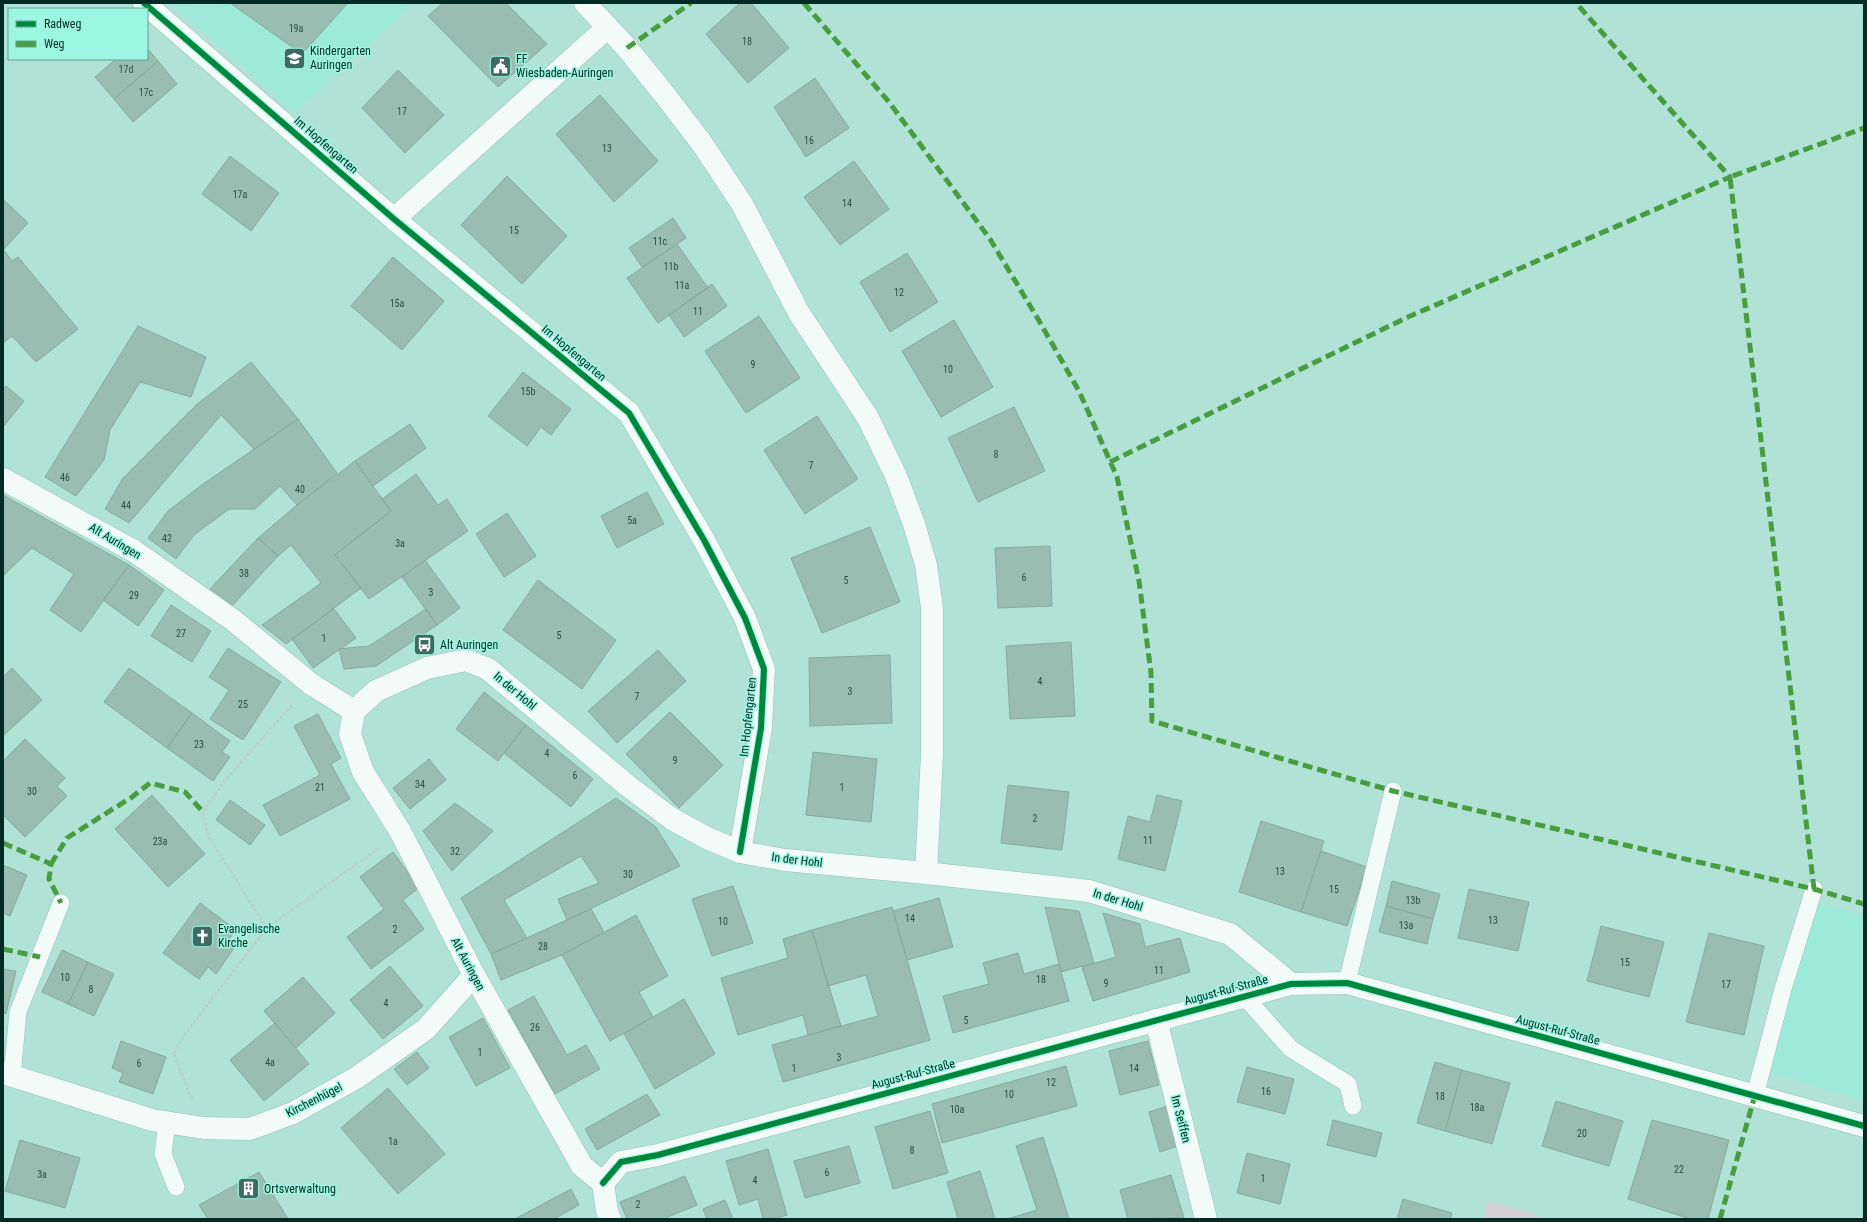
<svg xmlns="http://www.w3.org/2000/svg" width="1867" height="1222" font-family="'Roboto Condensed',sans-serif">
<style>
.built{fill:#9cead7}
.green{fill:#d5d0d4}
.building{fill:#99bdb0;stroke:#87aa9d}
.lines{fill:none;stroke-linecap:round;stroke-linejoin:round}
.service-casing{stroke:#97bfb5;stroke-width:18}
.minor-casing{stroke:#97bfb5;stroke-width:23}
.tertiary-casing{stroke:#97bfb5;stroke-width:23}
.path{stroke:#bdcdc8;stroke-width:2.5;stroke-dasharray:3 2;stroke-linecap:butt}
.service{stroke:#f3fbf9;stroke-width:17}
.minor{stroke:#f3fbf9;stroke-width:22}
.tertiary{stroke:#f3fbf9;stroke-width:22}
.quiet{stroke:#479d40;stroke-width:5;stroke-dasharray:10 5;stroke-linecap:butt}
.cycleway-casing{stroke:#9cf6e0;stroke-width:8}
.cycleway{stroke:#00873e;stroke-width:6}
.labels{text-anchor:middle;stroke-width:3;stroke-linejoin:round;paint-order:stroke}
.number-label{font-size:10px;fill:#285046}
.poi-label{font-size:12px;fill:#032b23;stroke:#9cf6e0;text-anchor:start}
.street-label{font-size:12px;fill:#032b23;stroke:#9cf6e0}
</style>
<rect width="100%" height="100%" fill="#b0e2d6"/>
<path class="built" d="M171 3H414L295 112Z
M1801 898 1864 916V1101L1755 1067Z"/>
<path class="green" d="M1488 1201 1552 1219H1483Z"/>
<path class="building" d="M230 3H348L302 54Z
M443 3H506L547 44 498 87 428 16Z
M740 3H751L789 48 748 83 706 34Z
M147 48 158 61 114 99 95 77 116 59H147Z
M158 61 177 84 133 122 114 99Z
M398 70 444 115 405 153 362 108Z
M815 78 849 128 806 157 774 107Z
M600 95 658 161 614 202 556 134Z
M230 156 279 193 251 231 202 194Z
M854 161 889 209 840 245 804 197Z
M507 176 567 236 522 284 461 225Z
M3 199 28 223 3 250Z
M673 218 686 238 642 267 629 248Z
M677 244 708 288 658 323 627 278Z
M3 249 12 261 18 257 78 329 36 362 12 336 3 343Z
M907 253 938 302 890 332 860 282Z
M393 257 444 301 402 350 351 306Z
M712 284 727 306 684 337 669 315Z
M759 316 800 378 746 413 705 351Z
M954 320 993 387 941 417 902 351Z
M138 326 206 357 191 397 140 382 110 430 104 460 76 496 45 477Z
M251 362 298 419 254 449 221 415 129 523 105 509 123 478 196 405Z
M523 372 571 409 551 435 541 427 527 446 488 416Z
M6 386 24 401 3 427V390Z
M1014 407 1045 471 978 502 948 438Z
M817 416 858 479 805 514 764 450Z
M298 419 337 473 297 505 280 486 255 509H229L194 535 176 559 148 538 168 511 203 484Z
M410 424 426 448 373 486 355 461Z
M355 461 391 511 335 555 361 588 286 644 262 625 321 583 291 545 278 556 258 538 297 505Z
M416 474 438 505 447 499 468 531 369 599 335 555 391 511 382 499Z
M647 492 664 524 617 548 601 516Z
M3 495 129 565 81 632 50 610 74 574 32 548 3 576Z
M507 513 536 556 504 577 476 534Z
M870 527 900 602 822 633 791 558Z
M258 538 278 556 229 609 209 590Z
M1050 546 1052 606 998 608 995 548Z
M425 560 460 608 437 625 402 577Z
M129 565 164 590 138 626 103 600Z
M538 580 616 640 582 689 503 630Z
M171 605 211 631 192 662 151 636Z
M334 609 356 638 313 668 292 639Z
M426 609 437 625 376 666 344 669 339 649 369 646Z
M1071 642 1075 716 1010 719 1006 646Z
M228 648 281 682 243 740 210 719 229 690 209 677Z
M658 650 686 681 617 743 588 711Z
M890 655 892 723 810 726 809 658Z
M12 668 42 700 3 736V677Z
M129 668 192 713 167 748 104 702Z
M484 692 526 725 498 761 456 729Z
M670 712 723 765 679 808 626 754Z
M192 713 230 741 222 752 230 757 213 781 167 748Z
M318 714 341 758 331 764 350 799 280 836 263 805 320 775 294 726Z
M526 725 593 779 571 807 504 753Z
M25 739 65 778 57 786 67 796 25 837 3 815V761Z
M813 752 877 759 871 822 806 815Z
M429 759 446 780 410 809 393 788Z
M1008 785 1069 792 1062 850 1001 843Z
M152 795 205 854 168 887 115 829Z
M1157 795 1182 801 1165 871 1118 859 1128 816 1150 822Z
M616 798 656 827 680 866 567 920 558 899 599 883 581 856 504 900 527 938 491 954 461 898Z
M230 800 265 825 250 845 216 820Z
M455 803 493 831 452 871 423 831Z
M1261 821 1324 841 1301 912 1239 892Z
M1321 851 1367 867 1347 926 1301 912Z
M393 852 419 888 403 900 424 929 371 969 347 937 384 909 360 877Z
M3 865 27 875 10 916 3 913Z
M1392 881 1440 894 1433 919 1386 906Z
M733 886 753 943 712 956 692 899Z
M1469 889 1529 902 1518 951 1458 938Z
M939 898 953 947 907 960 893 911Z
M200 903 236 930 226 943 234 948 216 974 208 967 199 979 163 953Z
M1386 906 1433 919 1427 944 1379 932Z
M892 907 930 1040 783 1082 772 1045 878 1016 866 975 828 986 812 930Z
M1045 907 1079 911 1094 963 1061 972Z
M591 909 604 932 562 955 501 980 491 954Z
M1103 913 1140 924 1145 947 1180 938 1190 972 1093 1001 1082 967 1116 957Z
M636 915 668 976 639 992 653 1017 610 1041 562 955Z
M1601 926 1664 942 1649 997 1587 981Z
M812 930 841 1026 808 1035 803 1015 738 1035 721 978 788 958 783 939Z
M1709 933 1764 946 1744 1035 1686 1022Z
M62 950 88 962 68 1004 42 992Z
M1018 953 1024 974 1059 964 1069 1001 953 1033 943 996 989 984 983 963Z
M88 962 114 974 94 1016 68 1004Z
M390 966 423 1006 383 1039 350 1000Z
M3 969 16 971 6 1014 3 1013Z
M303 977 335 1013 296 1048 264 1011Z
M534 996 567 1055 586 1045 600 1069 555 1094 508 1010Z
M684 999 715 1054 655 1089 624 1034Z
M483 1018 510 1068 476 1086 449 1037Z
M275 1023 309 1064 264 1101 230 1060Z
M121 1041 166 1057 153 1094 119 1082 123 1073 112 1068Z
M1148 1041 1159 1085 1120 1095 1109 1051Z
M417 1052 429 1068 407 1085 394 1069Z
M1435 1062 1462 1070 1445 1131 1417 1123Z
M1066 1066 1077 1106 942 1143 932 1104Z
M1247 1067 1294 1079 1285 1114 1237 1102Z
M1462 1070 1510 1083 1492 1144 1445 1131Z
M388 1088 445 1154 398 1194 341 1128Z
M647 1094 660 1115 597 1150 585 1129Z
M1556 1101 1623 1121 1609 1166 1542 1146Z
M1168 1106 1178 1146 1160 1152 1149 1112Z
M930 1111 948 1173 893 1189 875 1127Z
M1333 1120 1382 1133 1376 1157 1327 1145Z
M1652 1120 1729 1140 1708 1219H1690L1628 1199Z
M1043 1137 1069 1219H1007L1037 1210 1016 1146Z
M20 1140 80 1158 65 1208 5 1191Z
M849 1146 860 1183 805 1198 794 1161Z
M768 1149 787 1215 773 1219H763L758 1199 739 1205 726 1161Z
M1247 1153 1290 1164 1280 1204 1237 1193Z
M980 1171 995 1219H958L947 1182Z
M259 1172 288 1219H208L199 1205Z
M1171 1175 1184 1218 1128 1219 1120 1190Z
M685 1176 697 1205 663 1219H627L620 1202Z
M571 1189 579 1205 554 1219H515Z
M1403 1199 1452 1213 1450 1219H1397Z
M725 1200 733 1219H707L703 1209Z"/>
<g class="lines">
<defs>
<path id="service" d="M1347 983 1393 791
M1244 996 1291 1049 1348 1084 1353 1106
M12 1076 18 1012 61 903
M1755 1095 1783 989 1814 889
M167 1122 163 1154 176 1187"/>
<path id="minor" d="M144 3 394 219 629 413 704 540 745 618 764 669 761 728 740 852
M585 3 627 48 668 99 703 145 742 204 799 313 868 418 896 476 914 524 926 565 932 608V754L926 873
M394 219 608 27
M3 479 134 551 233 620 311 684 354 711
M354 711 376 691 427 668 466 660 488 669 628 786 672 819 707 838 740 852 785 860 926 873 1089 891 1230 934 1291 984
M354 711 350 734 363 772 400 831 474 975 582 1166 603 1183
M1156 1020 1206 1219
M3 1073 152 1120 204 1128 250 1129 293 1113 356 1078 426 1029 474 975"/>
<path id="tertiary" d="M610 1219 607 1211 603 1183 621 1162 658 1155 1291 984 1347 983 1864 1126"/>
</defs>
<use href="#service" class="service-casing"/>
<use href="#minor" class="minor-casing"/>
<use href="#tertiary" class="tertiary-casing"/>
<path class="path" d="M267 928 208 836 203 812 227 778 293 704
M192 1099 174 1054 185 1034 267 928 379 848"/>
<use href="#service" class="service"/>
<use href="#minor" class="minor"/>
<use href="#tertiary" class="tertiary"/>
<path class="quiet" d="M804 3 889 102 990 239 1038 319 1079 391 1117 477 1139 581 1151 673 1152 721 1393 791 1814 889 1864 904
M627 48 691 3
M1110 462 1408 317 1730 177 1576 3
M3 843 51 864 49 879 61 903
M51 864 67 838 132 797 150 783 185 792 203 812
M1814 889 1730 177 1864 128
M3 949 40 957
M1720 1219 1755 1095"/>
<defs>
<path id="cycleway" d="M144 3 394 219 629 413 704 540 745 618 764 669 761 728 740 852
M603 1183 621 1162 658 1155 1291 984 1347 983 1864 1126"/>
</defs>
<use href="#cycleway" class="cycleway-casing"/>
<use href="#cycleway" class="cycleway"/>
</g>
<defs>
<symbol id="school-square" viewBox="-11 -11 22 22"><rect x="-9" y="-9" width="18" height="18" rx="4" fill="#406b62" stroke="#9cf6e0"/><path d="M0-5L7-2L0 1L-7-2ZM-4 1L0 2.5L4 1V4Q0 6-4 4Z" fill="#fff"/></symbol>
<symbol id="civic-square" viewBox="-11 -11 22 22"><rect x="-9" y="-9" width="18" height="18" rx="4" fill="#406b62" stroke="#9cf6e0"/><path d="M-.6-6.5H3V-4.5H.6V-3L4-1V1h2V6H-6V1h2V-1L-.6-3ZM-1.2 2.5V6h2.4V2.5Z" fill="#fff"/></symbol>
<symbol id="bus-square" viewBox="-11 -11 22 22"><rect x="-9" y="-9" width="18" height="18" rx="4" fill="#406b62" stroke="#9cf6e0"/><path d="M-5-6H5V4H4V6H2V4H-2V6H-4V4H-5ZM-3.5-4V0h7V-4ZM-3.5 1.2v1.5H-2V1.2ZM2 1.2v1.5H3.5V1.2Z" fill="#fff"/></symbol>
<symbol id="church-square" viewBox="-11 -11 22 22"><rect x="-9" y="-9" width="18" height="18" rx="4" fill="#406b62" stroke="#9cf6e0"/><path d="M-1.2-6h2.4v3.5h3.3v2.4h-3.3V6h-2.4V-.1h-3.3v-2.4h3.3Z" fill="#fff"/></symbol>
<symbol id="building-square" viewBox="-11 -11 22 22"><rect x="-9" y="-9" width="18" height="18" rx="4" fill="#406b62" stroke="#9cf6e0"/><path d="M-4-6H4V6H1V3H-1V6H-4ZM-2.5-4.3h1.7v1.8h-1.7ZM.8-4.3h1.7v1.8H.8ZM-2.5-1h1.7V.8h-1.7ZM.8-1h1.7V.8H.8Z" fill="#fff"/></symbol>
</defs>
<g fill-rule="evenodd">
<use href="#school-square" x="282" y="46" width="25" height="25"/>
<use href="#civic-square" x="488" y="54" width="25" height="25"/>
<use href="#bus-square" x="412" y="632" width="25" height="25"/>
<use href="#church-square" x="190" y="924" width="25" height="25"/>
<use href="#building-square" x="236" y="1176" width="25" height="25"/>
</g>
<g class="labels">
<g class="number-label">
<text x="296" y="32">19a</text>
<text x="747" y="45">18</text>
<text x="126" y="73">17d</text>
<text x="146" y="96">17c</text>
<text x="402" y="115">17</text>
<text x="809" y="144">16</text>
<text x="607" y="152">13</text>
<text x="240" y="198">17a</text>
<text x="847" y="207">14</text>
<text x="514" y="234">15</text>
<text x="660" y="245">11c</text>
<text x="671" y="270">11b</text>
<text x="682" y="289">11a</text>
<text x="899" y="296">12</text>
<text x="397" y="307">15a</text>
<text x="698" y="315">11</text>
<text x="753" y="368">9</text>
<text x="948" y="373">10</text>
<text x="528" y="395">15b</text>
<text x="996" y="458">8</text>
<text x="811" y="469">7</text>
<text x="65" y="481">46</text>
<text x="300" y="493">40</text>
<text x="126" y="509">44</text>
<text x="632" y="524">5a</text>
<text x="167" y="542">42</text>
<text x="400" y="547">3a</text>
<text x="244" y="577">38</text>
<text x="1024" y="581">6</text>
<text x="846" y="584">5</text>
<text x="431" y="596">3</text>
<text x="134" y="599">29</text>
<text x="181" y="637">27</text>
<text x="559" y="639">5</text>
<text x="324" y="642">1</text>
<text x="1040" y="685">4</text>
<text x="850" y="695">3</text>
<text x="637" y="700">7</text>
<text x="243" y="708">25</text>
<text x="199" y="748">23</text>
<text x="547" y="757">4</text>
<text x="675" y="764">9</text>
<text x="575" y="779">6</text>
<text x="420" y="788">34</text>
<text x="320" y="791">21</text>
<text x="842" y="791">1</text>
<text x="32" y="795">30</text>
<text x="1035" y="822">2</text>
<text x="1148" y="844">11</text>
<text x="160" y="845">23a</text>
<text x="455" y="855">32</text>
<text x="1280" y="875">13</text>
<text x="628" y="878">30</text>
<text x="1334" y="893">15</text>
<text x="1413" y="904">13b</text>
<text x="910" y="922">14</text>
<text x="1493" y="924">13</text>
<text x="723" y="925">10</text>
<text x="1406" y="929">13a</text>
<text x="395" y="933">2</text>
<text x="543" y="950">28</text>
<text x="1625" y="966">15</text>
<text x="1159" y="974">11</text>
<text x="65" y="981">10</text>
<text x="1041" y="983">18</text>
<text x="1106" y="987">9</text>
<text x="1726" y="988">17</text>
<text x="91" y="993">8</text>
<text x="386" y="1007">4</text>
<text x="966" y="1024">5</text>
<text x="535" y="1031">26</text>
<text x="480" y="1056">1</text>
<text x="839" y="1061">3</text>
<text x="270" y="1066">4a</text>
<text x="139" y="1067">6</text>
<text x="794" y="1072">1</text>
<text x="1134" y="1072">14</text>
<text x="1051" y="1086">12</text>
<text x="1266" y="1095">16</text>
<text x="1009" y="1098">10</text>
<text x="1440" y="1100">18</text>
<text x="1477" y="1111">18a</text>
<text x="957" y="1113">10a</text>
<text x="1582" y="1137">20</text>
<text x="393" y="1145">1a</text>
<text x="912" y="1154">8</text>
<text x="1679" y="1173">22</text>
<text x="827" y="1176">6</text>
<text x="42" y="1178">3a</text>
<text x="1263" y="1182">1</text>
<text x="755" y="1184">4</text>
<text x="638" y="1208">2</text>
</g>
<g class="poi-label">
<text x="310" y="55">Kindergarten<tspan x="310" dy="14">Auringen</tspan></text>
<text x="516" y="63">FF<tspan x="516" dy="14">Wiesbaden-Auringen</tspan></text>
<text x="440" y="649">Alt Auringen</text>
<text x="218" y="933">Evangelische<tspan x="218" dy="14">Kirche</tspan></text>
<text x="264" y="1193">Ortsverwaltung</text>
</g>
<g class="street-label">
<text transform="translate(326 145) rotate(41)" y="4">Im Hopfengarten</text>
<text transform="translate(574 353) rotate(40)" y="4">Im Hopfengarten</text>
<text transform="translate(115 541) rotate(31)" y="4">Alt Auringen</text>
<text transform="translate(515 691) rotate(40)" y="4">In der Hohl</text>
<text transform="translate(748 717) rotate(-84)" y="4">Im Hopfengarten</text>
<text transform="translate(797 860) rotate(7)" y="4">In der Hohl</text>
<text transform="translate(1118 900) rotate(17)" y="4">In der Hohl</text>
<text transform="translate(468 964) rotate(62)" y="4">Alt Auringen</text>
<text transform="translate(1226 990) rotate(-15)" y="4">August-Ruf-Straße</text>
<text transform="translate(1558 1030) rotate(15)" y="4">August-Ruf-Straße</text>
<text transform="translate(913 1074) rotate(-15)" y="4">August-Ruf-Straße</text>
<text transform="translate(314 1100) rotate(-27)" y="4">Kirchenhügel</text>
<text transform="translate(1181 1119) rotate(76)" y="4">Im Seiffen</text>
</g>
</g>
<rect width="1867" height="1222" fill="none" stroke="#032b23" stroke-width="8"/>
<rect x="8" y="8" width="140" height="52" fill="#9cf6e0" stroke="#5fa594"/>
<rect x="16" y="21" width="20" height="6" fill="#00873e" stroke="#5fa594"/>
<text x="44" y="28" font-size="12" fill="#032b23">Radweg</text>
<rect x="16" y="41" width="20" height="6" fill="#479d40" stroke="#5fa594"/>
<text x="44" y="48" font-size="12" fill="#032b23">Weg</text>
</svg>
